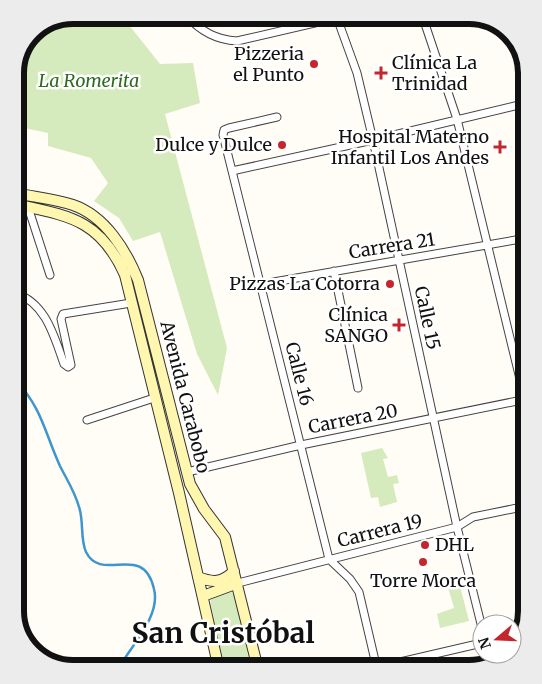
<svg xmlns="http://www.w3.org/2000/svg" width="542" height="684" font-family="Merriweather,serif">
<style>
.green{fill:#d5ebbd}
.lines{fill:none;stroke-linecap:round;stroke-linejoin:round}
.stream{stroke:#3f96cf;stroke-width:2.5}
.minor-casing{stroke:#444;stroke-width:9}
.secondary-casing{stroke:#333;stroke-width:12}
.minor{stroke:#fff;stroke-width:7}
.secondary{stroke:#fff6b0;stroke-width:10}
.poi-dot{fill:#c4262e;stroke:#fff;stroke-width:2}
.labels{text-anchor:middle;stroke-width:5;stroke-linejoin:round;paint-order:stroke}
.poi-label{font-size:18px;fill:#111;stroke:#fff;text-anchor:end}
.park-label{font-size:18px;font-style:italic;fill:#2f6b1f;stroke:#fff}
.street-label{font-size:18px;fill:#111;stroke:#fff}
.town-label{font-size:28px;font-weight:bold;fill:#111;stroke:#fff}
.rim{fill:none;stroke:#111;stroke-width:6}
</style>
<rect width="100%" height="100%" fill="#fffdf5"/>
<path class="green" d="M73 15H121L160 64 193 63 200 103 165 114 227 348 218 395 197 354 160 232 133 241 119 218 94 201 108 183 91 158 48 146V133L15 126V69L35 30Z
M382 448 388 458 383 459 388 477 397 475 399 483 393 484 397 502 380 507 378 497 371 498 361 453Z
M459 582 469 621 440 628 437 614 454 608 447 584Z
M231 591 235 597 251 669H225L211 605V598Z"/>
<g class="lines">
<path class="stream" d="M15 379C43 410 44 431 60 466 67 480 75 492 79 507 84 521 80 539 86 552 102 584 143 541 154 589 161 616 131 646 118 669"/>
<defs>
<path id="minor" d="M186 15C199 30 217 40 237 41L349 15
M336 15 357 73 373 140 457 527 482 628
M422 15 457 119 527 408
M277 117 229 128 224 130 223 135 329 559 350 579 359 592 377 669
M232 171 373 140 527 103
M28 207 50 275
M334 271 358 388
M262 284 527 238
M15 293C46 303 54 336 64 364L68 367 71 365 61 319 63 314 131 303
M87 420 154 398
M187 472 301 445 527 399
M238 583 457 527 473 517 527 506
M15 604 20 628
M512 636 521 634
M488 654 490 663
M370 669 482 643"/>
<path id="secondary" d="M15 193C34 197 55 199 73 205 105 216 126 250 138 280L190 484 204 509 225 537 258 669
M15 204C69 216 100 219 125 275L179 493 219 669
M198 577C213 583 222 583 234 571
M203 596 238 583"/>
</defs>
<use href="#minor" class="minor-casing"/>
<use href="#secondary" class="secondary-casing"/>
<use href="#minor" class="minor"/>
<use href="#secondary" class="secondary"/>
</g>
<g class="poi-dot">
<circle cx="314" cy="64" r="5"/>
<path d="M378.5 65.5h5v5h5v5h-5v5h-5v-5h-5v-5h5z"/>
<circle cx="282" cy="145" r="5"/>
<path d="M497.5 139.5h5v5h5v5h-5v5h-5v-5h-5v-5h5z"/>
<circle cx="390" cy="284" r="5"/>
<path d="M396.5 317.5h5v5h5v5h-5v5h-5v-5h-5v-5h5z"/>
<circle cx="425" cy="545" r="5"/>
<circle cx="423" cy="562" r="5"/>
</g>
<g class="labels">
<g class="poi-label">
<text x="304" y="60">Pizzeria<tspan x="304" dy="21">el Punto</tspan></text>
<text x="392" y="69" text-anchor="start">Clínica La<tspan x="392" dy="21">Trinidad</tspan></text>
<text x="489" y="143">Hospital Materno<tspan x="489" dy="21">Infantil Los Andes</tspan></text>
<text x="272" y="151">Dulce y Dulce</text>
<text x="380" y="290">Pizzas La Cotorra</text>
<text x="388" y="321">Clínica<tspan x="388" dy="21">SANGO</tspan></text>
<text x="435" y="551" text-anchor="start">DHL</text>
<text x="423" y="587" text-anchor="middle">Torre Morca</text>
</g>
<g class="park-label">
<text x="89" y="87">La Romerita</text>
</g>
<g class="street-label">
<text transform="translate(392 246) rotate(-9)" y="6">Carrera 21</text>
<text transform="translate(427 318) rotate(78)" y="6">Calle 15</text>
<text transform="translate(299 374) rotate(76)" y="6">Calle 16</text>
<text transform="translate(185 397) rotate(76)" y="6">Avenida Carabobo</text>
<text transform="translate(353 419) rotate(-11)" y="6">Carrera 20</text>
<text transform="translate(380 531) rotate(-14)" y="6">Carrera 19</text>
</g>
<g class="town-label">
<text x="223" y="643">San Cristóbal</text>
</g>
</g>
<path d="M0 0H542V684H0ZM73 24H469A49 49 0 0 1 518 73V611A49 49 0 0 1 469 660H73A49 49 0 0 1 24 611V73A49 49 0 0 1 73 24Z" fill="#ececec" fill-rule="evenodd"/>
<path class="rim" d="M73 24H469A49 49 0 0 1 518 73V611A49 49 0 0 1 469 660H73A49 49 0 0 1 24 611V73A49 49 0 0 1 73 24Z"/>
<g transform="translate(497 639) rotate(251)"><circle r="24" fill="#ffffff" stroke="#a0a0a0"/>
<path d="M0-4L9 19L0 12L-9 19Z" fill="#c4262e"/>
<text y="-8" font-size="14" font-weight="bold" text-anchor="middle" fill="#111111">N</text>
</g>
</svg>
